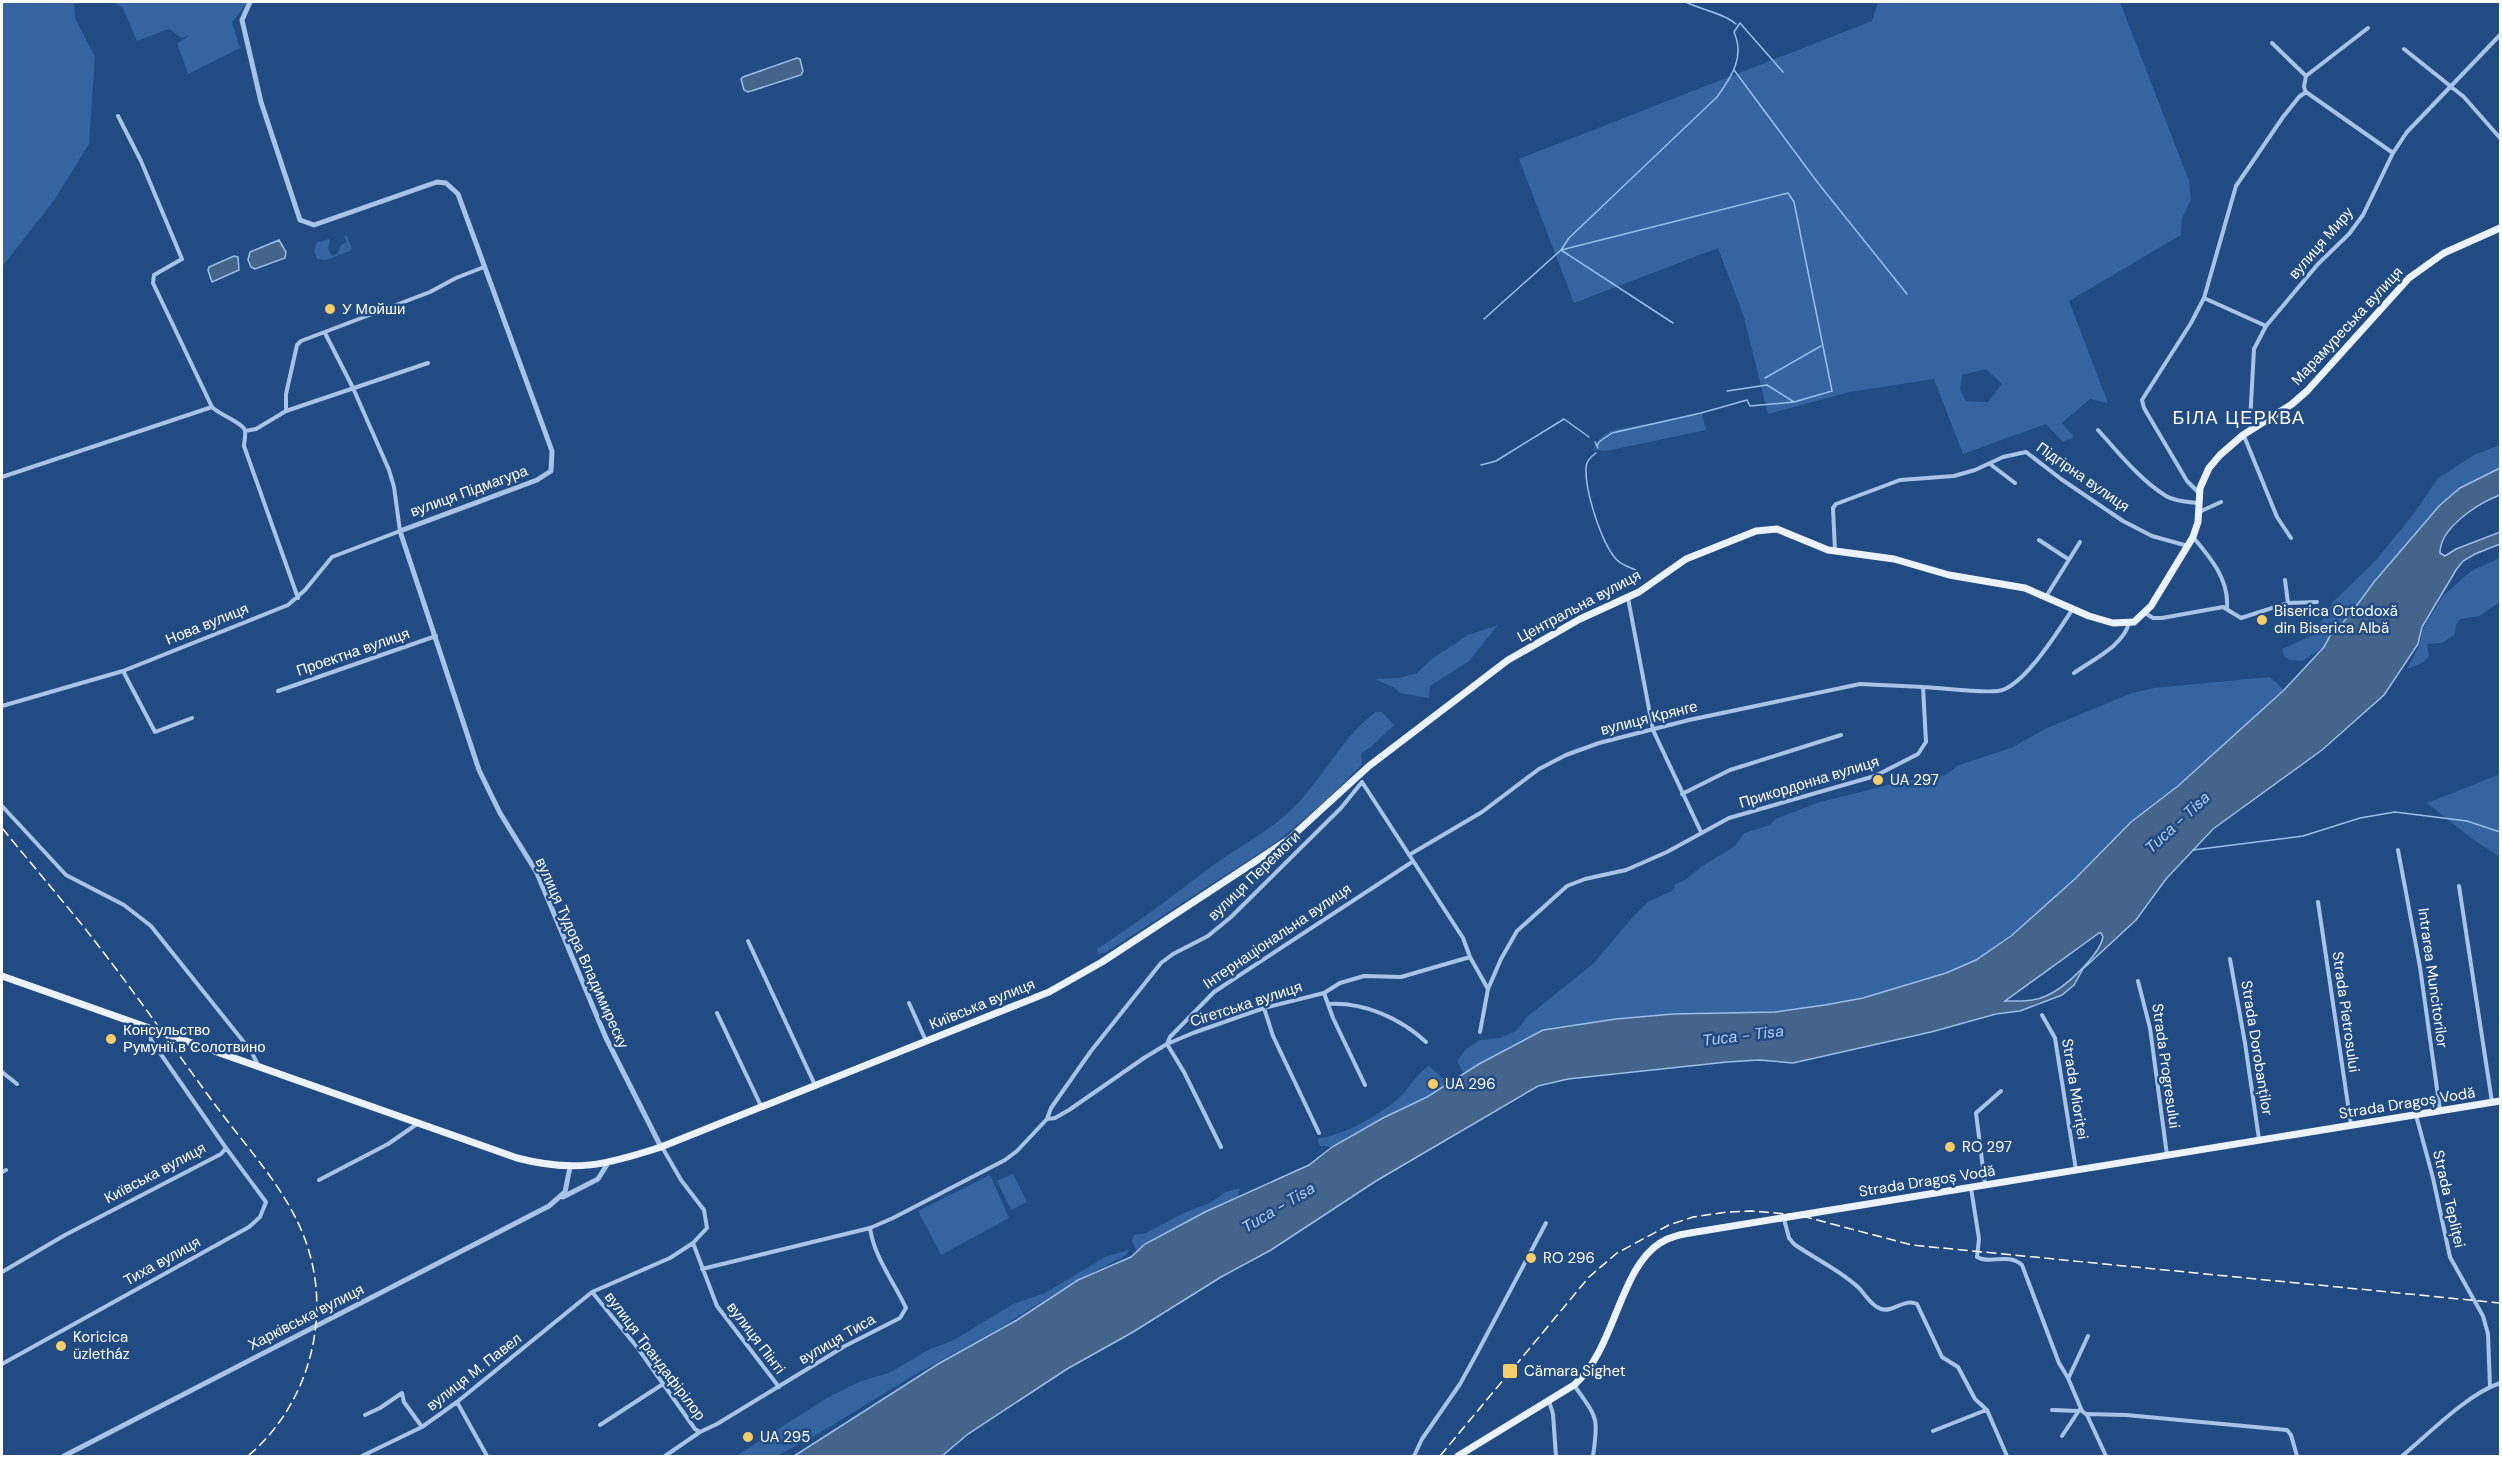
<svg xmlns="http://www.w3.org/2000/svg" width="2502" height="1458" font-family="'DM Sans',sans-serif">
<style>
.green{fill:#3564a0;fill-rule:evenodd}
.water{fill:#45648c;stroke:#9bbfe9;stroke-width:1.5;fill-rule:evenodd}
.lines{fill:none;stroke-linecap:round;stroke-linejoin:round}
.stream{stroke:#9bbfe9;stroke-width:1.5}
.minor{stroke:#a7c4e8;stroke-width:4}
.tertiary{stroke:#a7c4e8;stroke-width:5}
.primary{stroke:#eaf2fe;stroke-width:7}
.rail{stroke:#fff;stroke-width:1.5;stroke-dasharray:10 4.5;stroke-linecap:butt}
.poi-dot{fill:#f5cd69;stroke:#214b82;stroke-width:2}
.labels{text-anchor:middle;stroke-width:5;stroke-linejoin:round;paint-order:stroke}
.street-label{font-size:15px;fill:#fff;stroke:#214b82}
.poi-label{font-size:15px;fill:#fff;stroke:#214b82;text-anchor:start}
.water-label{font-size:16px;font-style:italic;fill:#b3cef0;stroke:#214b82}
.quarter-label{font-size:18px;letter-spacing:1.5px;fill:#fff;stroke:#214b82}
</style>
<rect width="100%" height="100%" fill="#214b82"/>
<path class="green" d="M2 2H74L75 18 95 57 89 144 55 199 2 267Z
M113 2H248L232 22 240 48 188 74 177 43 189 36 182 38 169 29 137 41 123 8Z
M1878 2H2120L2189 181 2191 200 2182 218 2181 235 2069 301 2108 403 2090 399 2062 423 2074 437 2063 442 2046 424 1963 454 1934 379 1850 392 1768 414 1744 317 1718 248 1574 303 1519 159 1872 21ZM1986 369 2002 384 1988 402 1966 401 1960 390 1962 375Z
M346 235 352 248 350 251 326 260 317 259 314 250 317 242 330 239 328 249 332 256 338 253 341 245 347 242 344 237Z
M1702 414 1706 430 1606 451 1593 450C1597 439 1603 435 1613 430Z
M2500 445V468L2460 488 2431 515 2374 582 2349 616 2330 636 2324 647 2302 661 2291 660 2284 656 2282 649 2313 635 2333 602 2377 559 2415 512 2438 478 2476 454Z
M2500 558V602L2479 616 2460 619 2456 625 2455 634 2442 643 2427 644 2429 656 2424 662 2407 669 2419 646 2423 629 2443 596 2471 571Z
M1498 625 1469 661 1430 686 1429 698 1400 693 1395 688 1375 679 1400 678 1417 673 1433 658 1468 635Z
M2270 677 2284 690 2178 786 2131 822 2076 878 2011 936 1976 960 1946 973 1862 998 1825 1005 1775 1012 1673 1014 1556 1027 1543 1030 1464 1074 1457 1061 1466 1049 1480 1040 1500 1038 1516 1031 1528 1016 1594 963 1631 919 1648 902 1672 891 1676 884 1685 880 1701 867 1735 846 1744 833 1770 825 1777 818 1820 802 1901 782 1945 775 1959 765 2011 748 2047 728 2132 693 2154 688Z
M1376 712H1382L1394 725 1371 747 1361 753 1362 765 1325 801 1278 841 1105 953 1098 954 1097 949C1137 923 1174 895 1212 866 1240 846 1272 830 1296 805 1325 775 1342 737 1376 712Z
M2500 774V857L2471 838 2427 803Z
M1429 1066 1449 1084 1332 1147 1320 1146 1318 1142 1319 1138C1341 1137 1385 1112 1401 1096 1410 1087 1417 1073 1429 1066Z
M1013 1174 1027 1202 1011 1210 997 1181Z
M990 1175 1009 1218 941 1255 918 1211Z
M1235 1189H1240L1237 1199 1154 1238 1137 1253 1132 1241 1134 1235 1146 1233 1186 1212 1210 1203 1226 1192Z
M1129 1250 1126 1255 1072 1283 998 1329 911 1377 828 1428 777 1456H736L827 1398 861 1381 889 1373 930 1349 952 1341 1013 1304 1045 1293 1107 1256Z"/>
<path class="water" d="M797 58 800 59 803 71 801 75 748 92 744 90 741 79 743 77Z
M279 240 286 252 285 258 255 269 251 267 248 260 250 252Z
M234 256 238 257 239 270 212 282 208 270 209 267Z
M2500 468V495C2479 503 2440 527 2440 553L2445 556 2456 549 2500 532V544L2475 554 2463 561 2456 570 2422 627 2418 644 2384 695 2322 750 2213 829 2166 879 2136 920 2083 969 2074 985 2062 995 2020 1011 1996 1014 1931 1032 1793 1063 1759 1060 1727 1062 1568 1079 1538 1086 1376 1181 1271 1250 1221 1277 1133 1332 1067 1369 968 1434 942 1456H794L938 1364 1017 1320 1078 1280 1131 1257 1145 1244 1205 1212 1309 1165 1332 1147 1383 1118 1427 1097 1479 1064 1543 1030 1616 1019 1673 1014 1775 1012 1825 1005 1863 998 1946 973 1976 960 2011 936 2076 878 2131 822 2178 786 2284 690 2324 647 2330 636 2349 616 2374 582 2440 505 2460 488ZM2099 933H2101L2103 937C2099 956 2065 988 2046 996 2034 1002 2017 1001 2005 1001Z"/>
<g class="lines">
<path class="stream" d="M1686 2C1701 10 1724 13 1736 24
M1734 70 1818 183 1907 294
M1484 319 1561 250 1569 238 1717 97C1732 76 1745 57 1734 32L1740 23 1783 72
M1673 323 1561 250 1788 193 1794 202 1832 391 1794 402
M1765 378 1821 346
M1595 442 1598 448
M1597 446 1599 442 1612 433 1701 413 1747 400 1750 406 1794 402 1767 385 1727 391
M1596 453C1590 457 1586 461 1586 468 1585 491 1601 542 1616 559 1621 565 1629 567 1636 570
M1481 465 1496 461 1564 419 1589 437
M2193 850 2303 836 2360 818 2395 812 2467 821 2500 832"/>
<path class="minor" d="M2272 43 2306 76
M2404 49 2464 97 2500 138
M2306 92 2304 87 2306 76 2368 28
M118 116 141 161 182 259 154 275 153 283 212 407C218 414 244 423 245 431 246 435 244 442 244 446L298 598
M2204 298 2266 326
M286 411V394L297 345 301 341 430 292 456 278 484 267
M2098 430C2119 453 2140 480 2166 496 2176 502 2188 502 2198 503
M2251 430 2250 422 2254 349 2266 326 2318 264 2349 234 2363 215 2393 153 2407 132 2500 35
M245 431 256 429 286 411 428 363
M2244 436 2277 517 2291 538
M1990 464 2015 483
M2 477 212 407
M2199 493 2187 481 2144 408 2142 400 2191 323 2204 298 2236 186 2283 117 2299 97 2306 92 2393 153
M2199 512 2221 502
M2193 537C2210 557 2229 579 2227 607
M2039 540 2068 559
M1835 551 1833 508 1836 504 1900 480 1954 476 1975 470 2003 457 2026 452 2061 479 2123 521 2152 536 2188 546
M2285 580 2288 603
M2047 595 2080 542
M1628 598 1653 730 1701 832
M2145 613 2153 618H2162L2223 607 2241 618 2288 603 2317 602
M123 671 155 732 192 718
M2074 673C2092 660 2123 646 2129 623
M278 691 436 636
M2 706 123 671 288 605 305 590 332 557 400 531 394 487 389 470 353 388 325 333
M1362 782 1463 938 1470 957 1488 989
M1682 794 1730 770 1841 735
M2 806 66 875 124 905 151 926 251 1051 259 1067
M2398 850 2420 967 2440 1110
M1409 855 1482 812 1539 769 1566 755 1599 743 1689 720 1860 684 1923 687
M2459 886 2492 1102
M2318 902 2351 1125
M748 941 815 1085
M2230 959 2245 1043 2259 1139
M2138 981 2150 1028 2167 1155
M1324 993 1333 1018 1365 1085
M909 1003 926 1041
M1328 1004C1364 1002 1400 1018 1426 1042
M1264 1008 1273 1036 1319 1133
M717 1013 761 1106
M2042 1015 2055 1038 2076 1170
M1480 1032 1488 989 1501 959 1517 931 1567 886 1585 879 1626 870 1667 852 1729 818 1875 776 1918 754 1926 742 1923 687C1945 688 1978 693 1998 691 2023 688 2059 630 2072 610
M2 1072 17 1084
M2416 1115 2433 1178 2450 1257 2483 1316 2488 1334 2490 1387
M1047 1119 1055 1118 1069 1110 1144 1058 1167 1044 1193 1033 1264 1008 1324 993 1340 983 1364 976 1401 977 1470 957
M662 1147 681 1180 704 1210 707 1228 693 1243 717 1306 779 1387
M1221 1147 1184 1072 1167 1044 1170 1037 1214 992 1412 862
M2 1172 6 1170
M319 1180 388 1144 417 1124
M1985 1184 1976 1113 2001 1091
M1971 1188 1979 1239 1977 1257C1990 1265 2008 1252 2022 1265L2059 1363 2068 1378 2082 1411 2087 1415 2106 1456
M1784 1219 1789 1238 1794 1244C1815 1259 1842 1271 1860 1289 1866 1296 1872 1306 1881 1309 1893 1313 1904 1298 1917 1304L1942 1357 1958 1367 1975 1399 1987 1410 2007 1456
M702 1269 870 1228 893 1218 1005 1160 1017 1151 1047 1119 1051 1108 1091 1051 1161 963 1173 954 1208 936 1231 917 1341 808 1362 782
M2 1272 65 1235 221 1154 226 1148 151 1040 150 1029
M592 1292 637 1347 695 1429 700 1432
M2 1364 249 1227 260 1217 266 1202 226 1148
M2069 1377 2088 1336
M1574 1385C1597 1418 1599 1416 1593 1456
M1549 1401 1553 1414 1556 1456
M457 1402 487 1456
M2052 1410 2079 1411
M2087 1414 2126 1415 2287 1430 2291 1435 2297 1456
M365 1415 380 1408 402 1393 404 1402 422 1427
M600 1425 663 1384
M1933 1431 1986 1410
M2062 1436 2080 1409
M362 1456 422 1427 457 1402 592 1292 670 1258 693 1243
M665 1456 700 1432 717 1424 845 1346 900 1318 906 1308C894 1282 874 1257 870 1228
M1414 1456 1422 1439 1460 1384 1476 1355 1546 1223
M2402 1456C2430 1433 2466 1395 2500 1383"/>
<path class="tertiary" d="M250 2 242 20 261 102 300 220 314 225 437 182 446 183 458 194 552 451 551 471 537 480 400 531 479 770 500 813 537 873 606 1038 661 1147
M563 1197 598 1179 608 1163
M64 1456 549 1206 565 1192 570 1167"/>
<path class="primary" d="M2 976 517 1158C575 1173 606 1165 661 1147L1049 992 1102 962 1288 840 1369 766 1508 660 1580 619 1639 592 1686 559 1756 531 1777 529 1828 550 1894 559 1949 575 2025 588 2089 616 2113 623 2134 622 2151 606 2193 537 2198 522 2200 488 2209 468 2220 455 2243 435 2292 404 2307 391 2409 278 2444 253 2500 228
M1458 1456 1574 1385C1615 1350 1619 1269 1660 1243 1671 1236 1683 1234 1696 1232L2500 1101"/>
<path class="rail" d="M2 828C29 861 56 893 83 926 129 984 172 1046 216 1106 250 1152 295 1198 310 1255 330 1327 305 1408 248 1456
M1440 1456 1589 1277 1617 1253 1669 1225 1693 1217 1727 1212 1752 1211 1798 1215 1912 1245 2500 1303"/>
</g>
<g class="poi-dot">
<circle cx="330" cy="309" r="6"/>
<circle cx="2262" cy="620" r="6"/>
<circle cx="1878" cy="780" r="6"/>
<circle cx="111" cy="1039" r="6"/>
<circle cx="1433" cy="1084" r="6"/>
<circle cx="1950" cy="1147" r="6"/>
<circle cx="1531" cy="1258" r="6"/>
<circle cx="61" cy="1346" r="6"/>
<rect x="1502" y="1363" width="16" height="16" rx="3"/>
<circle cx="748" cy="1437" r="6"/>
</g>
<g class="labels">
<g class="street-label">
<text transform="translate(2321 243) rotate(-49)" y="5">вулиця Миру</text>
<text transform="translate(2347 326) rotate(-47)" y="5">Марамуреська вулиця</text>
<text transform="translate(2083 477) rotate(35)" y="5">Підгірна вулиця</text>
<text transform="translate(469 491) rotate(-20)" y="5">вулиця Підмагура</text>
<text transform="translate(1579 606) rotate(-28)" y="5">Центральна вулиця</text>
<text transform="translate(207 624) rotate(-22)" y="5">Нова вулиця</text>
<text transform="translate(353 652) rotate(-19)" y="5">Проектна вулиця</text>
<text transform="translate(1649 718) rotate(-14)" y="5">вулиця Крянге</text>
<text transform="translate(1809 782) rotate(-17)" y="5">Прикордонна вулиця</text>
<text transform="translate(1254 876) rotate(-44)" y="5">вулиця Перемоги</text>
<text transform="translate(1277 936) rotate(-34)" y="5">Інтернаціональна вулиця</text>
<text transform="translate(582 953) rotate(66)" y="5">вулиця Тудора Владимиреску</text>
<text transform="translate(2433 978) rotate(82)" y="5">Intrarea Muncitorilor</text>
<text transform="translate(982 1004) rotate(-22)" y="5">Київська вулиця</text>
<text transform="translate(1246 1004) rotate(-18)" y="5">Сігетська вулиця</text>
<text transform="translate(2346 1012) rotate(82)" y="5">Strada Pietrosului</text>
<text transform="translate(2257 1048) rotate(81)" y="5">Strada Dorobanților</text>
<text transform="translate(2166 1066) rotate(82)" y="5">Strada Progresului</text>
<text transform="translate(2075 1089) rotate(81)" y="5">Strada Mioriței</text>
<text transform="translate(2407 1103) rotate(-9)" y="5">Strada Dragoș Vodă</text>
<text transform="translate(155 1173) rotate(-28)" y="5">Київська вулиця</text>
<text transform="translate(1927 1181) rotate(-9)" y="5">Strada Dragoș Vodă</text>
<text transform="translate(2449 1199) rotate(77)" y="5">Strada Tepliței</text>
<text transform="translate(162 1261) rotate(-29)" y="5">Тиха вулиця</text>
<text transform="translate(306 1317) rotate(-27)" y="5">Харківська вулиця</text>
<text transform="translate(756 1338) rotate(53)" y="5">вулиця Пінті</text>
<text transform="translate(837 1339) rotate(-30)" y="5">вулиця Тиса</text>
<text transform="translate(655 1356) rotate(53)" y="5">вулиця Трандафірілор</text>
<text transform="translate(474 1372) rotate(-38)" y="5">вулиця М. Павел</text>
</g>
<g class="poi-label">
<text x="342" y="314">У Мойши</text>
<text x="2274" y="616">Biserica Ortodoxă<tspan x="2274" dy="17">din Biserica Albă</tspan></text>
<text x="1890" y="785">UA 297</text>
<text x="123" y="1035">Консульство<tspan x="123" dy="17">Румунії в Солотвино</tspan></text>
<text x="1445" y="1089">UA 296</text>
<text x="1962" y="1152">RO 297</text>
<text x="1543" y="1263">RO 296</text>
<text x="73" y="1342">Koricica<tspan x="73" dy="17">üzletház</tspan></text>
<text x="1524" y="1376">Cămara Sighet</text>
<text x="760" y="1442">UA 295</text>
</g>
<g class="water-label">
<text transform="translate(2177 822) rotate(-43)" y="6">Тиса - Tisa</text>
<text transform="translate(1743 1035) rotate(-7)" y="6">Тиса - Tisa</text>
<text transform="translate(1278 1207) rotate(-31)" y="6">Тиса - Tisa</text>
</g>
<g class="quarter-label">
<text x="2239" y="424">БІЛА ЦЕРКВА</text>
</g>
</g>
<rect width="2502" height="1458" fill="none" stroke="#ffffff" stroke-width="6"/>
</svg>
